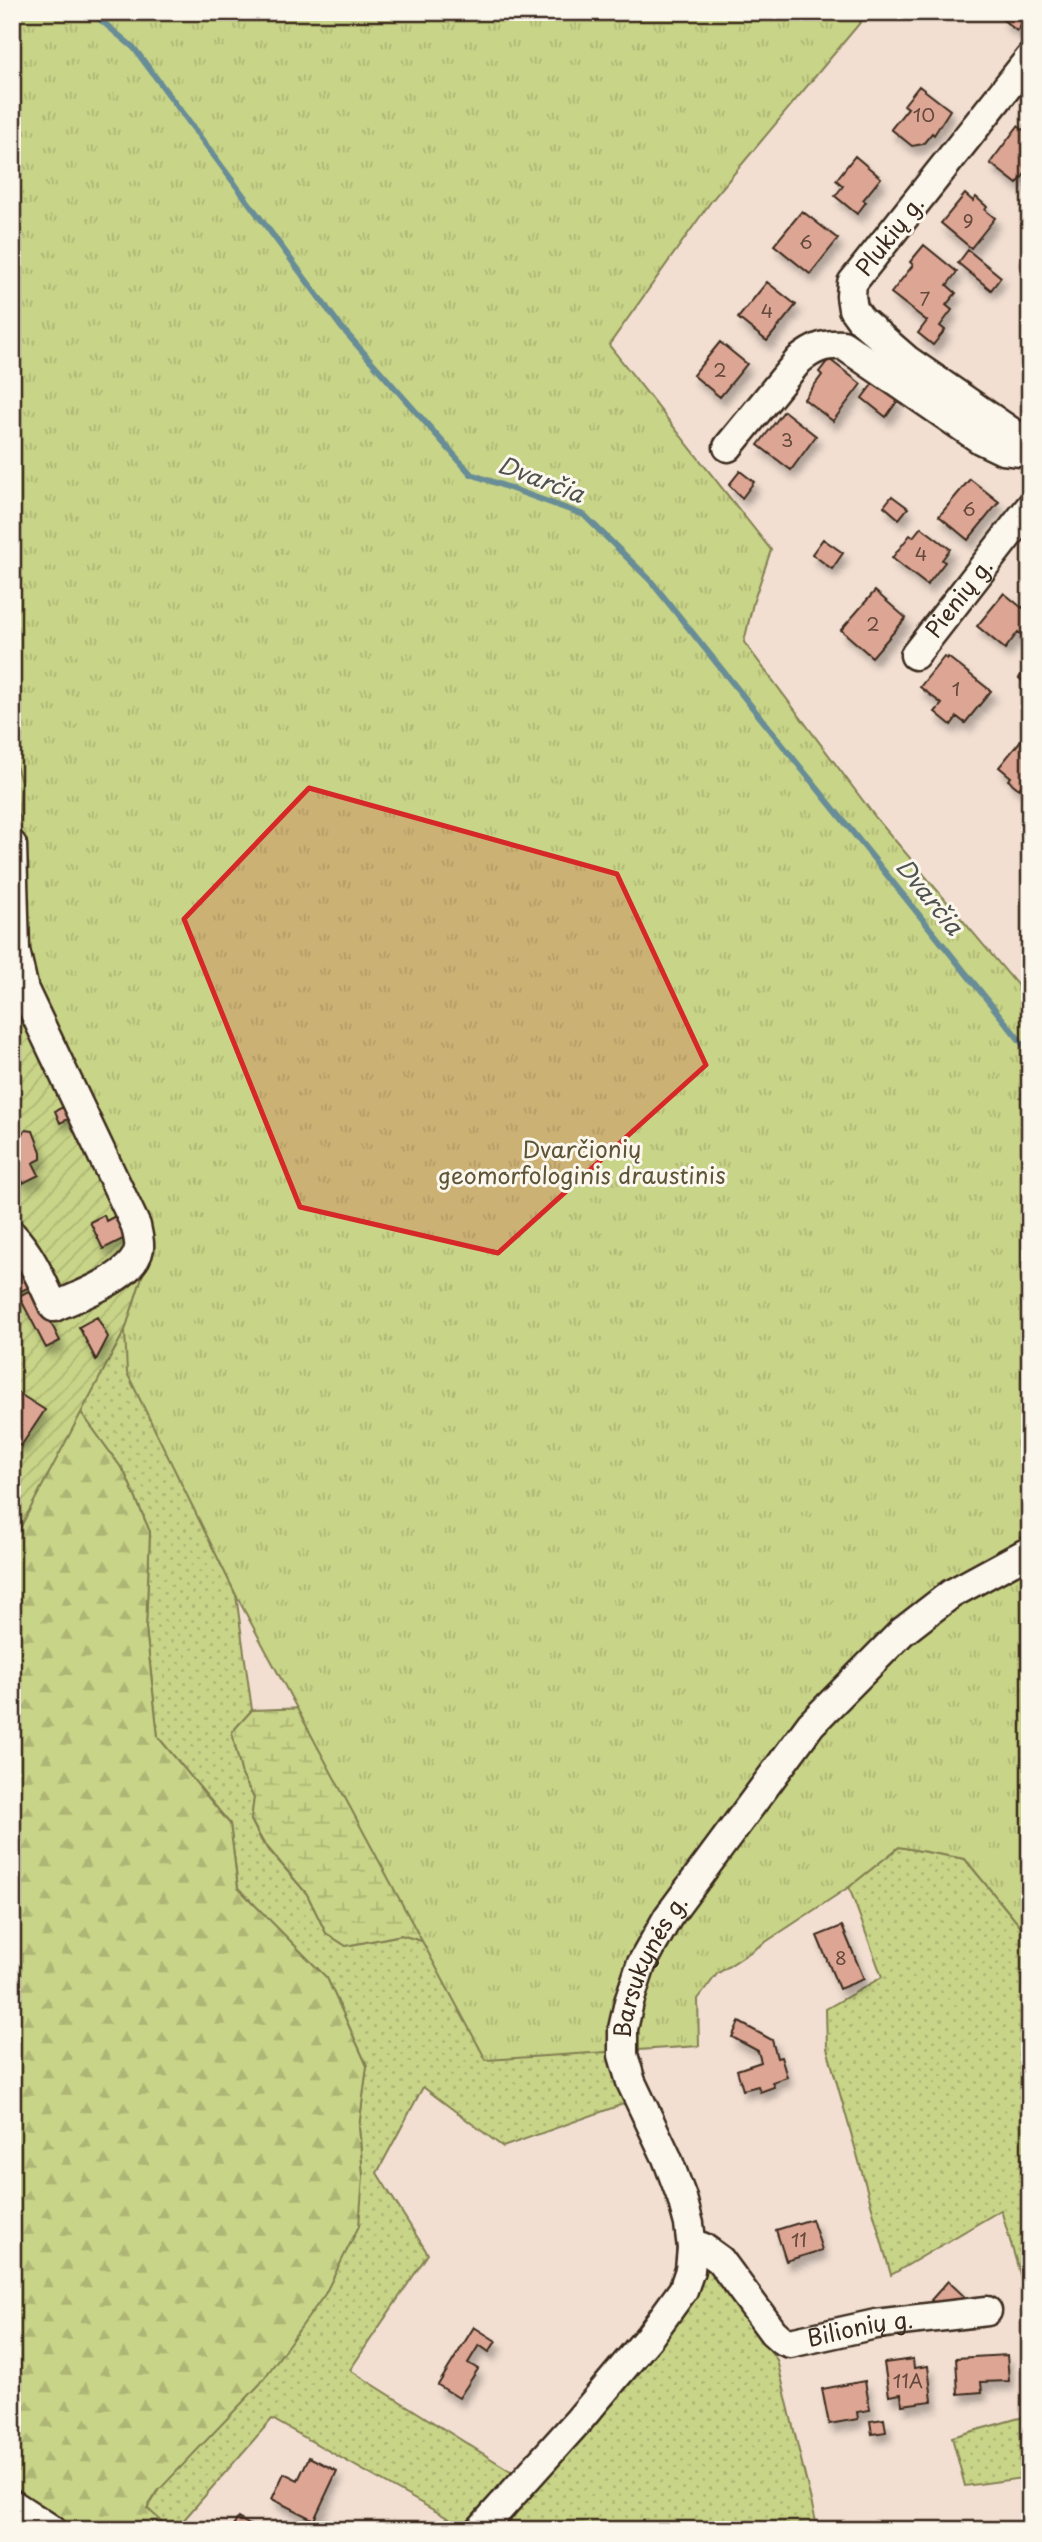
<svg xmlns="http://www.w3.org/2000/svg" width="1042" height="2542" font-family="'Playpen Sans',sans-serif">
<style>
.grass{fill:url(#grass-dots);stroke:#827f52;stroke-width:2}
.forest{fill:url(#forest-firs);stroke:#827f52;stroke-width:2}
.wetland{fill:url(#wetland-marsh);stroke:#827f52;stroke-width:2}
.park{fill:url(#park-tufts);stroke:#827f52;stroke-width:2}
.garden{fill:url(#garden-furrows);stroke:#827f52;stroke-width:2}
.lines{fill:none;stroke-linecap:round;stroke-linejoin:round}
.stream{stroke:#698d97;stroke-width:6}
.building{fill:#dda694;stroke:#3b2a1e;stroke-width:2;filter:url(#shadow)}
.minor-casing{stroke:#3b2a1e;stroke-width:33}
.minor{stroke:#fbf7ec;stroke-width:28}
.marked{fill:#d62828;fill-opacity:0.2;stroke:#d62828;stroke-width:5;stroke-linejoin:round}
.labels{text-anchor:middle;stroke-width:6;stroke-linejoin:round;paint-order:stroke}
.number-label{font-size:19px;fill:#64493c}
.street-label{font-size:23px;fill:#3b2a1e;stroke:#fbf7ec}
.park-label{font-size:23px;fill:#5e5438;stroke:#fbf7ec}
.water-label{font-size:24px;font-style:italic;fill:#4e5350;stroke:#fbf7ec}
</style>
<defs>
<pattern id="grass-dots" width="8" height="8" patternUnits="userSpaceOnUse" patternTransform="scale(1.75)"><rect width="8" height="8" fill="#c8d487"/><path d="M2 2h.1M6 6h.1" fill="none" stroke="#adb674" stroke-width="1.8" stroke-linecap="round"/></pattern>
<pattern id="forest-firs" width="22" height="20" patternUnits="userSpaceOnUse" patternTransform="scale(1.75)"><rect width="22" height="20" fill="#c8d487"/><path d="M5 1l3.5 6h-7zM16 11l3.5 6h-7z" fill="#adb674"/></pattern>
<pattern id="wetland-marsh" width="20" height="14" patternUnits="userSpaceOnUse" patternTransform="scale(1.75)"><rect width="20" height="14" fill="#c8d487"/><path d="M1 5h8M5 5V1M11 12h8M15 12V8" fill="none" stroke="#adb674"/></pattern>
<pattern id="park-tufts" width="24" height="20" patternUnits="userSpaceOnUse" patternTransform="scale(1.75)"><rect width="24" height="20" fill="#c8d487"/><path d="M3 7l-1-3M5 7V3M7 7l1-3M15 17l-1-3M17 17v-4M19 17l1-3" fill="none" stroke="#adb674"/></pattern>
<pattern id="garden-furrows" width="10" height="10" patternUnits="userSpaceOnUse" patternTransform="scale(1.75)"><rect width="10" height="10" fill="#c8d487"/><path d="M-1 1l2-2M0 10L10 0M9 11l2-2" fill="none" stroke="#adb674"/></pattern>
<filter id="shadow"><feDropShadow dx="4.5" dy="8" stdDeviation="3.5" flood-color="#0004"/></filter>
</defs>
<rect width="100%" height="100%" fill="#f2dfd2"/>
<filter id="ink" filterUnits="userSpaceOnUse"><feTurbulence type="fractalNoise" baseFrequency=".0143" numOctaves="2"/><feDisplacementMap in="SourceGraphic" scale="14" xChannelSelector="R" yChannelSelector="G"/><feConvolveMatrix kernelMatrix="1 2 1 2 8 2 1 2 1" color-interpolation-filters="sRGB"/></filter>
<g filter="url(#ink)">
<path class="grass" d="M125 1330 128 1373 236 1595 252 1710 232 1732 242 1775 254 1798 251 1820 262 1842 307 1894 326 1933 346 1946 402 1935 422 1941 508 1887 646 2096 503 2147 423 2087 377 2173 428 2254 350 2370 533 2485 677 2320 708 2267 777 2360 818 2530H469L272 2419 175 2530H171L147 2509 363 2177 359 2127 367 2066 327 1978 238 1888 230 1824 158 1737 146 1628 150 1532 125 1473 80 1411Z
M899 1847 965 1859 1030 1938V2308L1001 2210 891 2275 827 2048 826 2009 882 1977 849 1887Z
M1030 2415V2477L965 2486 952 2437Z"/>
<path class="forest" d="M80 1411 125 1473 150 1532 146 1628 158 1737 230 1824 238 1888 327 1978 367 2066 359 2127 363 2177 359 2226 325 2294 260 2384 158 2491 147 2508 171 2530H76L12 2489V1543Z"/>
<path class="wetland" d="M364 1706 422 1941 401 1935 346 1946 326 1933 307 1894 263 1842 251 1820 254 1798 242 1775 232 1732 252 1710Z"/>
<path class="park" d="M12 12H869L712 200 609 345 771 550 753 603 744 642 876 818 1030 1000V1938L965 1859 899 1847 849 1887 717 1974 698 1999 699 2046 486 2060 236 1595 127 1373 125 1330 145 1267 27 974 15 889 21 782 12 753Z"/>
<path class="garden" d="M12 753 21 782 15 889 27 974 145 1267 125 1330 12 1543Z"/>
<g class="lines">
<path class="stream" d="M91 12 134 48 341 327 471 474 584 515 650 580 1030 1053"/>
</g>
<path class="building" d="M1007 12H1022L1028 17 1017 31 1002 19Z
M919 86 950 110 934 135 932 133 923 144 912 146 891 129 908 108 904 105Z
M1018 126 1030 135V167L1017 184 990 163Z
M855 156 881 178 863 200 866 202 857 214 835 196 843 186 836 180Z
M965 194 973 201 976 197 987 207 985 210 995 218 971 248 941 223Z
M802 211 838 239 810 274 774 245Z
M924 245 957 272 947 285 956 293 946 305 952 310 940 326 945 330 933 345 918 333 927 321 891 293 913 265 910 262Z
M968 250 1001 277 991 290 958 263Z
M767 282 796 305 767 341 738 318Z
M720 342 747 364 720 397 693 375Z
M829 359 861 384 833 421 804 399 822 375 819 372Z
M874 382 898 400 886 417 862 398Z
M784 411 816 436 791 470 758 445Z
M740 471 754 482 742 498 729 485Z
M970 479 999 502 968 540 939 516Z
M892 496 908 508 899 519 884 506Z
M921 527 950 549 942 560 945 562 927 585 892 558 910 535 913 537Z
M823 539 843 553 832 569 812 554Z
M875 591 906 618 872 657 841 630Z
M1004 593 1022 608 1025 605 1030 609V638L1028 640 1018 632 1005 649 977 626Z
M944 657 947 659 948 657 991 691 965 723 957 717 951 725 935 712 942 704 920 687Z
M1030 664V687L1019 678Z
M1026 734 1030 737V793L1021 786 1019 789 1008 780 1011 777 999 767Z
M67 1105 73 1117 60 1123 55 1111Z
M25 1130 33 1131 41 1152V1159L33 1163 39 1175 23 1183 18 1172 12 1174V1144Z
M123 1212 133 1234 103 1249 90 1222 104 1215 106 1221Z
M24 1264 34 1285 19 1292 12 1279V1270Z
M34 1288 60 1341 46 1348 19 1296Z
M97 1317 108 1337 96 1360 79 1327Z
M12 1389 45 1410 21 1446 12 1441Z
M842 1926 864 1979 839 1989 817 1936Z
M739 2022 772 2040 777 2058 781 2057 787 2077 772 2082 774 2087 760 2092 758 2086 743 2090 737 2070 761 2062 758 2051 732 2037Z
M812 2219 822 2250 786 2261 776 2230Z
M948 2281 966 2298 963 2302 935 2304 931 2300Z
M474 2327 496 2341 489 2352 479 2345 468 2363 478 2369 459 2398 438 2385Z
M1007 2355 1009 2381 981 2382 982 2392 958 2394 956 2358Z
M913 2359 914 2368 928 2366 932 2401 902 2405 901 2394 889 2396 884 2363Z
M865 2381 870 2410 857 2412 858 2419 829 2424 822 2389Z
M884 2419 886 2432 872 2434 870 2421Z
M309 2457 337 2471 314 2520 272 2499 284 2473 298 2480Z
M238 2518 258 2530H231Z"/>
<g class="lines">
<defs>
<g id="minor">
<path d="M1030 58 852 283 851 296 853 309 861 320 907 360 1030 445"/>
<path d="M728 447 799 360C814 348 824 344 843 345L980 439 1003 450 1030 453"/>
<path id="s1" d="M915 655 1030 507"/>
<path d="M12 845 15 950 24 990 136 1226C137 1232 140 1242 139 1248 135 1277 78 1296 54 1307 42 1282 32 1256 12 1235"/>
<path id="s2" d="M692 2248 702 2247 720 2260 773 2332 782 2340 790 2343 876 2324 987 2311"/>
<path d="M12 2504 52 2530"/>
<path id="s3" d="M480 2530 579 2420 649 2337 683 2290 690 2270 692 2248 689 2224 682 2198 667 2158 631 2082 623 2055V2029L629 2002 641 1965 668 1917 811 1724 902 1632 951 1594 1030 1551"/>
</g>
</defs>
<use href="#minor" class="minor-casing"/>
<use href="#minor" class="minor"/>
</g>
</g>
<path class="marked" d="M309 788 617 874 706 1065 498 1253 300 1207 184 919Z"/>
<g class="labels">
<g class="number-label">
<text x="924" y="122">10</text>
<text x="968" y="228">9</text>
<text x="806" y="249">6</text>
<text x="925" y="306">7</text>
<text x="767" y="318">4</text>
<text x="720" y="377">2</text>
<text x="787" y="447">3</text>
<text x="969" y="516">6</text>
<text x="921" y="561">4</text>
<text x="873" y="631">2</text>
<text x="956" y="696">1</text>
<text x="841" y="1965">8</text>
<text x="799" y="2247">11</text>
<text x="908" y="2388">11A</text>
</g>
<g class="street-label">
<text transform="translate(890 236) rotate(-52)" y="8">Plukių g.</text>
<text dy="8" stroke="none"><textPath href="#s1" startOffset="72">Pienių g.</textPath></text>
<text dy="8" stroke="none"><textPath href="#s3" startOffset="658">Barsukynės g.</textPath></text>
<text dy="8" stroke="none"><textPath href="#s2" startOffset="214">Bilionių g.</textPath></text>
</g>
<g class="park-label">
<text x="582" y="1158">Dvarčionių<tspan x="582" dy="26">geomorfologinis draustinis</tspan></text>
</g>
<g class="water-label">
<text transform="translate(541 480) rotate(21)" y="8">Dvarčia</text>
<text transform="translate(929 897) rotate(51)" y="8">Dvarčia</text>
</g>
</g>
<rect width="1042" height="2542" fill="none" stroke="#fbf7ec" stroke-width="42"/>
<rect x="21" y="21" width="1000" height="2500" fill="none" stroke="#3b2a1e" stroke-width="2.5" filter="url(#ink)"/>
</svg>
